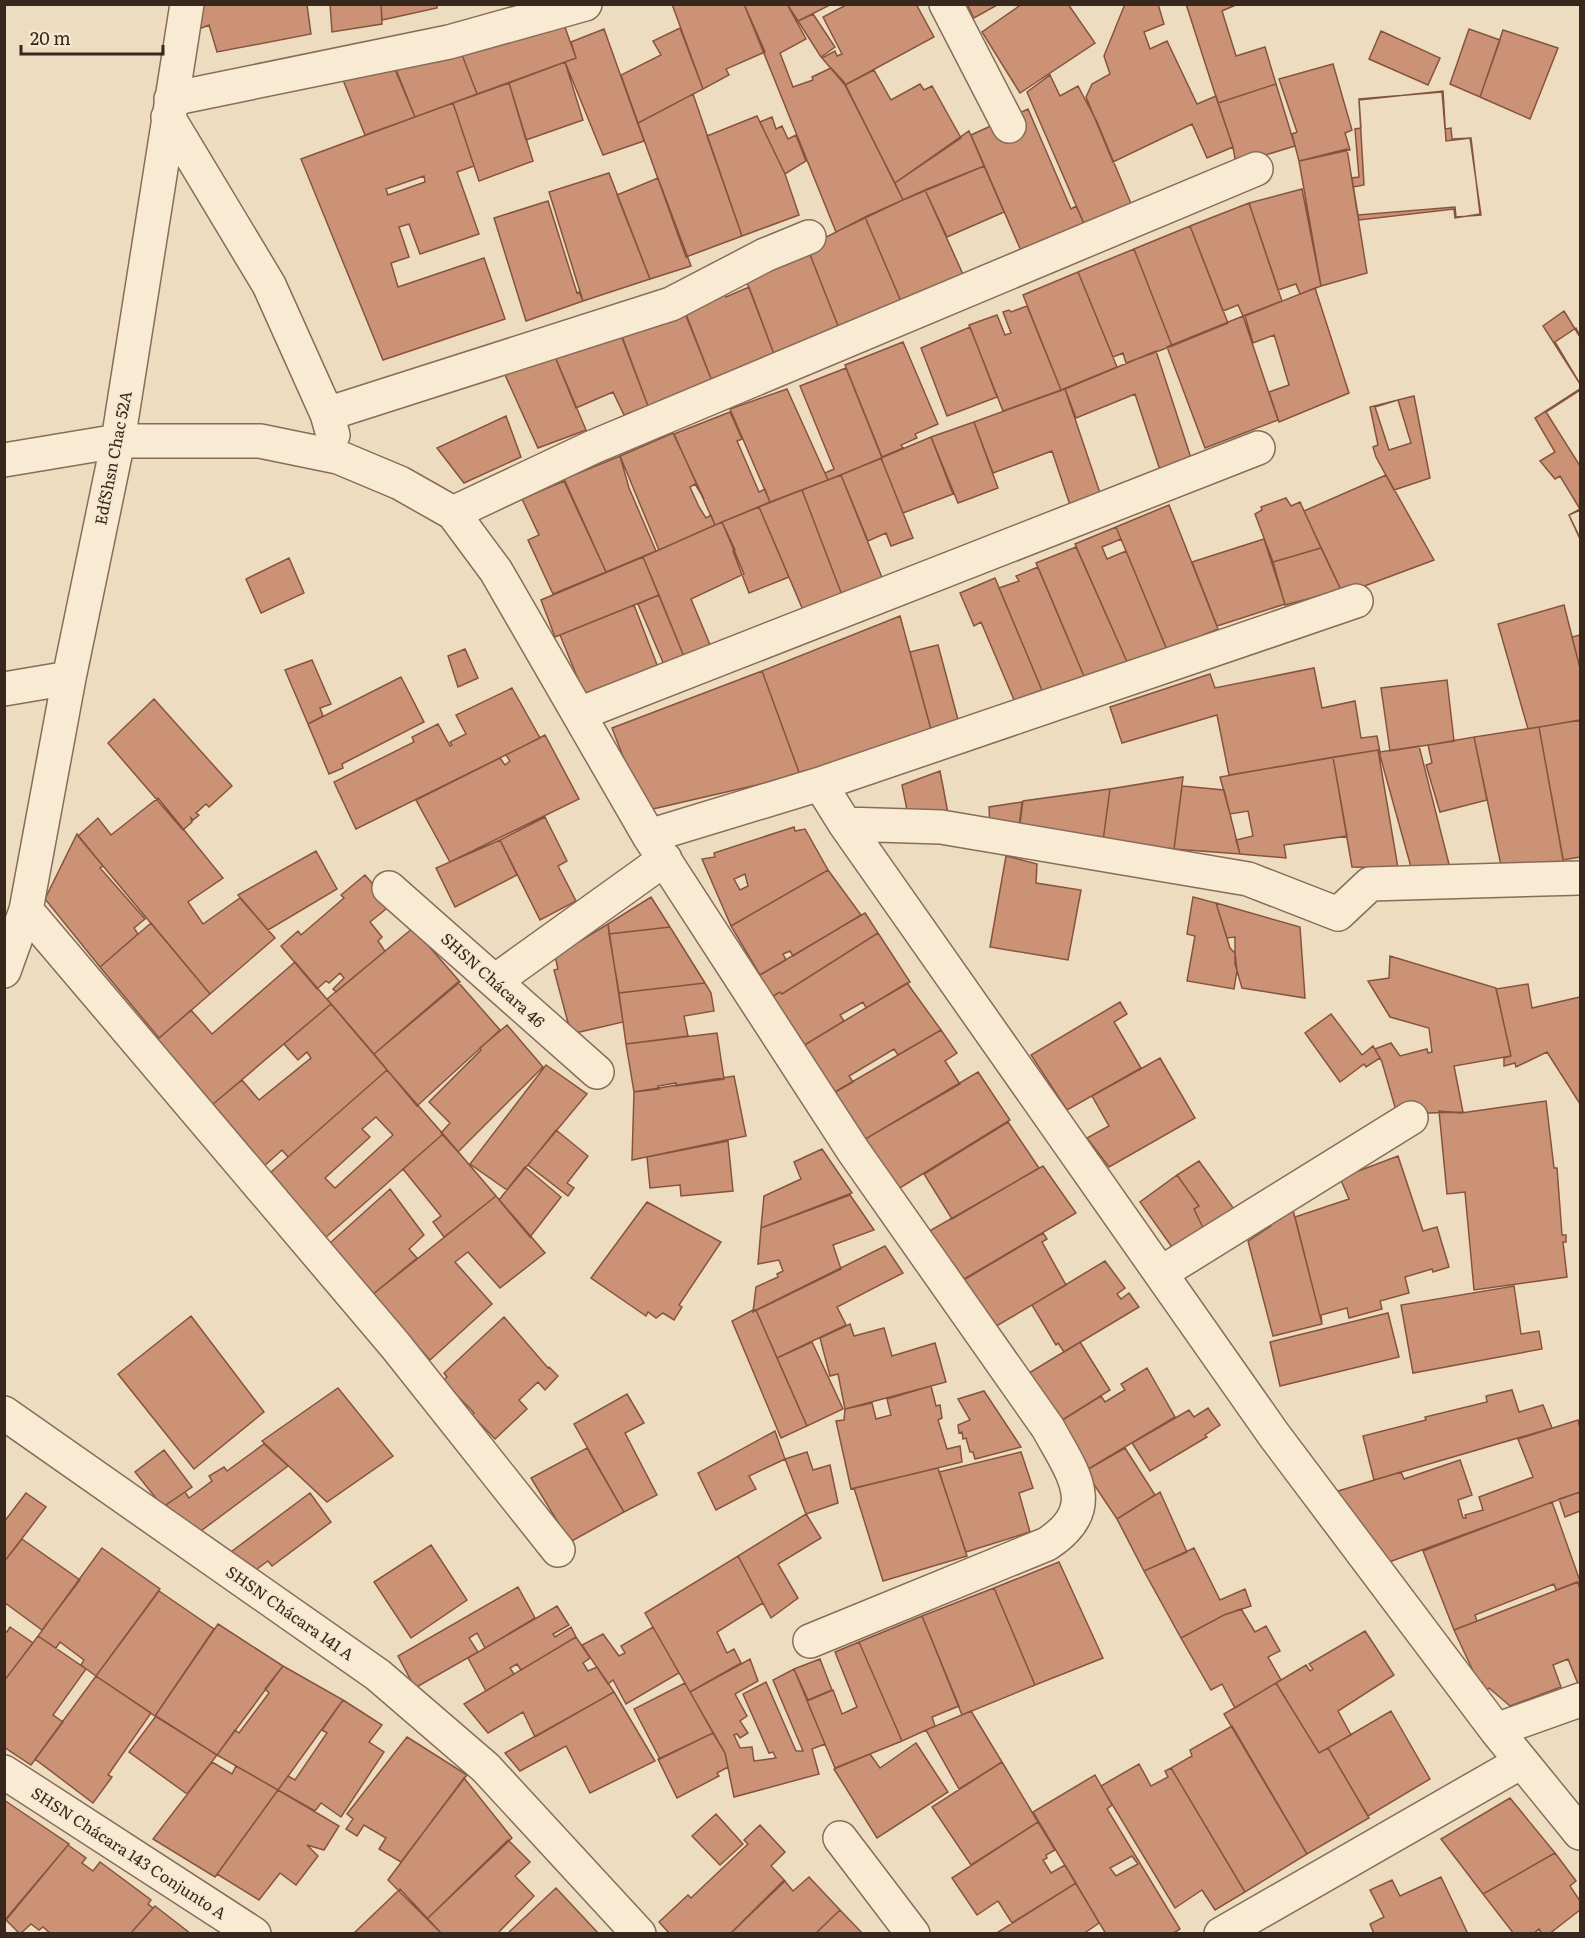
<svg xmlns="http://www.w3.org/2000/svg" width="1585" height="1938" font-family="Literata,serif">
<style>
.building{fill:#cc9276;stroke:#86543e;stroke-width:1.5;fill-rule:evenodd}
.lines{fill:none;stroke-linecap:round;stroke-linejoin:round}
.minor-casing{stroke:#876d58;stroke-width:36}
.minor{stroke:#f9ead3;stroke-width:33}
.labels{text-anchor:middle;stroke-width:4.5;stroke-linejoin:round;paint-order:stroke}
.street-label{font-size:16px;fill:#37271d;stroke:#f5e7d0}
</style>
<rect width="100%" height="100%" fill="#eedcc0"/>
<path class="building" d="M193 4H315L307 5 311 34 217 52 209 25 199 29Z
M330 4H381L382 24 332 32Z
M381 4H437V8L382 20Z
M672 4H744L765 52 726 69 729 75 703 89Z
M744 4H787L806 39 780 53 793 87 813 80 812 77 831 68 844 82 903 200 836 232Z
M787 4H827L828 6 798 21Z
M848 4H916L934 37 845 85 822 58 835 51 837 56 842 54 823 17Z
M967 4H999L974 18Z
M1022 4H1068L1095 43 1020 93 982 32Z
M1125 4H1158L1164 24 1144 32 1150 49 1167 41 1197 104 1216 96 1233 147 1207 158 1192 124 1113 162 1086 97 1092 84 1110 74 1104 56Z
M1186 4H1238L1222 11 1236 56 1265 47 1276 84 1218 103Z
M813 14 835 47 821 57 798 21Z
M561 16 576 58 477 94 461 52Z
M680 28 703 89 638 123 621 75 661 55 653 41Z
M604 29 644 141 603 155 565 62 576 58 571 42Z
M1469 29 1500 40 1480 97 1450 84Z
M1503 30 1558 48 1530 119 1480 97Z
M1381 31 1440 58 1428 85 1369 59Z
M389 52 415 117 365 135 339 70Z
M461 52 477 94 415 117 394 67Z
M565 62 583 120 526 140 509 83Z
M1333 64 1352 130 1345 133 1350 150 1299 161 1292 134 1297 132 1279 79Z
M874 70 891 100 920 84 924 90 932 86 961 138 895 183 845 85Z
M1050 75 1060 96 1078 86 1097 122 1132 206 1085 226 1027 92Z
M509 83 533 161 479 181 453 103Z
M1276 84 1295 146 1236 164 1233 147 1218 103Z
M1443 91 1446 141 1471 138 1480 214 1455 218 1454 209 1359 220 1353 187 1364 185 1359 100Z
M1442 92 1445 129 1451 128 1452 139 1470 138 1481 215 1456 217 1455 207 1358 215 1352 178 1359 177 1355 129 1361 128 1359 99Z
M693 94 742 236 686 257 638 123Z
M453 103 474 166 457 172 479 234 420 254 409 224 399 227 409 257 391 263 398 287 484 258 505 319 383 360 301 159ZM424 176 425 182 388 195 386 189Z
M1028 109 1071 209 1076 206 1085 226 1022 253 971 135Z
M757 116 785 174 799 215 742 236 707 136Z
M772 117 776 129 782 126 788 139 796 135 806 161 785 174 760 122Z
M969 131 984 166 903 200 895 183Z
M1347 149 1367 273 1321 286 1299 161Z
M984 166 1004 212 947 237 925 190Z
M609 173 650 279 583 301 549 192Z
M658 178 691 266 650 279 617 195Z
M1302 189 1321 286 1300 294 1296 284 1278 290 1249 203Z
M925 190 966 281 903 306 865 217Z
M548 201 577 293 579 292 583 301 526 321 494 218Z
M1249 203 1282 301 1243 316 1238 305 1223 311 1190 226Z
M865 217 903 306 840 331 807 247Z
M1190 226 1228 323 1172 346 1134 249Z
M807 247 840 331 774 354 744 275Z
M1134 249 1172 346 1126 363 1123 353 1113 357 1078 272Z
M1078 272 1117 367 1061 390 1023 295Z
M721 284 726 297 749 287 774 354 712 381 680 301Z
M1315 288 1349 393 1279 422 1269 392 1289 385 1276 341 1274 335 1253 343 1245 316Z
M1027 306 1061 390 1003 411 969 325 997 315 1005 335 1011 333 1003 312 1009 310 1011 312Z
M684 309 712 381 648 406 617 323Z
M1564 311 1580 337V384L1543 326Z
M1243 316 1278 420 1205 448 1167 347Z
M616 322 648 406 624 415 613 392 576 408 551 347Z
M970 327 997 397 947 416 921 348Z
M1576 328 1580 336V384L1555 342Z
M903 342 938 424 915 434 917 438 901 445 903 448 882 457 845 365Z
M551 347 586 430 538 448 501 366Z
M1156 351 1191 458 1160 470 1135 394 1076 418 1065 389Z
M846 368 882 458 828 480 825 473 834 469 800 386Z
M787 389 828 480 770 502 730 409Z
M1065 389 1100 493 1070 505 1052 451 993 473 974 422Z
M1580 389V538L1569 515 1580 509 1560 476 1555 479 1540 461 1555 452 1535 418Z
M1580 390V466L1546 412Z
M1414 396 1430 478 1394 490 1376 457 1373 447 1378 445 1370 407Z
M1398 400 1411 443 1389 450 1375 407Z
M730 412 742 439 737 441 759 492 765 489 770 502 715 525 674 434Z
M506 416 521 457 464 483 437 448Z
M974 422 998 488 958 503 931 437Z
M673 433 704 499 695 484 690 487 699 507 706 518 711 515 715 525 659 550 620 456Z
M931 437 953 494 903 513 881 458Z
M620 456 629 488 656 551 606 572 564 479Z
M881 458 913 538 891 546 886 533 868 541 841 475Z
M841 475 883 580 842 595 802 490Z
M1386 475 1434 560 1343 594 1304 511Z
M564 481 606 572 553 594 528 540 539 535 522 499Z
M802 490 842 595 803 610 759 507Z
M1286 498 1291 506 1300 502 1321 548 1273 562 1255 514 1262 510 1261 507Z
M1169 505 1218 629 1167 650 1116 527Z
M759 507 789 577 749 593 733 551 735 550 722 522Z
M1580 510V539L1569 515Z
M722 522 744 574 691 599 711 647 685 659 643 557Z
M1116 527 1121 539 1102 547 1107 559 1126 551 1168 652 1128 664 1075 544Z
M1264 539 1285 604 1217 626 1192 562Z
M1076 547 1128 664 1086 681 1036 563Z
M1321 548 1341 590 1285 605 1273 562Z
M643 557 659 595 555 637 541 600Z
M289 558 304 593 261 613 246 579Z
M1038 567 1086 681 1044 695 999 588 1019 581 1016 576Z
M995 578 1044 695 1017 707 981 622 974 626 960 593Z
M659 595 685 659 665 667 638 604Z
M634 605 659 670 587 701 560 635Z
M1564 605 1580 668V720L1528 729 1498 624Z
M900 616 933 737 800 775 762 671Z
M1580 635V668L1572 637Z
M938 645 960 727 933 737 910 652Z
M465 649 478 678 458 687 448 656Z
M312 660 331 704 320 708 323 716 308 724 285 670Z
M1314 668 1322 708 1355 701 1361 738 1377 736 1380 752 1378 750 1229 775 1217 715 1122 743 1110 707 1210 674 1215 688Z
M762 671 800 775 644 811 612 728Z
M401 677 424 722 342 764 343 768 329 774 308 724Z
M1447 680 1454 741 1390 751 1381 688Z
M512 688 540 738 356 829 334 782 414 742 412 737 438 724 450 746 452 745 450 742 466 734 456 715Z
M154 699 232 786 209 807 206 804 196 813 199 815 193 820 191 818 192 822 183 830 108 743Z
M1580 720V857L1563 860 1539 727Z
M1539 727 1564 864 1503 875 1474 737Z
M545 735 579 799 450 862 416 800 500 758 505 765 510 761 506 755Z
M1474 737 1487 800 1440 812 1426 765 1432 763 1428 745Z
M1419 746 1451 872 1411 867 1379 752Z
M1378 750 1398 868 1352 867 1333 757Z
M1333 757 1347 836 1284 845 1286 858 1240 854 1236 840 1253 836 1248 811 1230 814 1220 777Z
M940 771 948 813 909 820 902 785Z
M1183 777 1174 849 1103 841 1110 789Z
M1182 786 1224 790 1240 854 1174 849Z
M1110 789 1103 841 1019 830 1023 801Z
M158 798 223 878 188 902 203 924 240 898 275 938 210 994 78 836 98 818 111 835Z
M1022 802 1019 827 990 826 989 807Z
M545 817 567 861 558 866 576 901 540 920 500 840Z
M794 827 795 831 805 829 828 870 731 926 702 859 715 857 714 853ZM745 874 748 886 740 890 734 879Z
M77 834 103 866 100 868 145 919 134 928 138 934 100 967 45 899Z
M500 840 517 875 455 907 436 868Z
M316 851 337 889 268 930 238 895Z
M1006 856 1037 864 1036 883 1081 890 1068 960 990 947Z
M828 870 861 915 793 956 790 951 783 954 786 960 760 975 731 926Z
M365 875 391 905 370 922 382 937 378 941 385 951 336 992 333 989 344 978 340 973 329 983 326 981 317 989 281 946 298 931 301 935 344 898 341 895Z
M651 897 670 927 609 934 608 924Z
M1193 897 1216 903 1230 948 1235 953 1237 971 1234 989 1187 981 1195 936 1187 934Z
M1216 903 1300 927 1305 998 1242 988 1235 964V937L1227 938Z
M865 913 878 933 782 994 780 992 768 999 758 976Z
M151 923 210 994 159 1038 100 967Z
M608 924 623 1022 571 1034 554 970 558 969 555 956Z
M670 927 705 983 619 993 609 934Z
M413 928 460 982 374 1054 327 999Z
M878 933 910 982 866 1008 863 1002 840 1015 844 1021 798 1049 768 999 780 992 782 994Z
M1390 956 1496 988 1511 1056 1454 1066 1463 1112 1397 1114 1382 1062 1375 1049 1391 1043 1400 1056 1427 1049 1428 1053 1432 1052 1429 1028 1390 1017 1368 981 1389 978Z
M295 962 331 1004 212 1105 157 1040 191 1010 212 1034Z
M458 982 500 1030 417 1106 374 1054Z
M705 983 711 993 714 1011 684 1016 688 1036 626 1044 619 993Z
M907 983 941 1030 898 1055 894 1049 849 1076 853 1082 827 1097 798 1049Z
M1528 984 1532 1008 1580 997V1104L1547 1052 1516 1067 1515 1063 1504 1066V1058L1511 1056 1496 989Z
M1120 1002 1127 1014 1114 1022 1141 1068 1067 1110 1031 1055Z
M331 1004 387 1070 288 1157 282 1150 263 1167 212 1105 242 1080 259 1100 311 1058 307 1052 298 1060 284 1044Z
M1331 1014 1362 1055 1373 1046 1380 1058 1366 1067 1364 1064 1340 1082 1305 1033Z
M507 1025 543 1067 458 1152 441 1133 450 1123 429 1102 481 1050 480 1048Z
M941 1030 957 1053 945 1061 960 1084 862 1141 833 1093Z
M717 1033 724 1079 676 1086V1083L658 1086 659 1089 634 1092 626 1044Z
M1160 1058 1195 1118 1109 1167 1087 1138 1109 1126 1092 1096Z
M546 1065 587 1094 507 1190 470 1164Z
M387 1070 443 1134 325 1238 271 1172ZM376 1117 393 1135 335 1188 325 1178 370 1137 362 1129Z
M978 1072 1010 1120 895 1191 862 1141Z
M734 1076 746 1136 632 1160 634 1092Z
M1546 1101 1554 1168H1557L1562 1235H1566V1242H1563L1567 1277 1474 1290 1465 1192 1447 1194 1439 1111 1461 1113Z
M1008 1122 1039 1168 952 1219 924 1174Z
M556 1130 588 1156 567 1183 574 1188 568 1196 528 1165Z
M443 1134 496 1196 444 1237 433 1222 441 1216 403 1169Z
M728 1141 733 1191 681 1196 680 1185 650 1188 647 1157Z
M822 1149 852 1193 761 1228 764 1196 801 1179 794 1162Z
M1398 1156 1423 1231 1437 1227 1449 1267 1433 1272 1432 1269 1405 1277 1409 1293 1380 1301 1382 1309 1349 1318 1347 1308 1321 1315 1322 1324 1295 1217 1349 1199 1340 1178Z
M1199 1161 1234 1209 1204 1230 1194 1209 1199 1206 1177 1175Z
M1043 1166 1076 1213 959 1282 926 1233Z
M525 1167 561 1197 530 1237 499 1200Z
M1177 1175 1199 1206 1194 1209 1204 1230 1174 1250 1140 1202Z
M390 1189 424 1235 409 1249 417 1258 372 1295 330 1243Z
M850 1195 874 1230 833 1245 841 1269 753 1312 756 1287 778 1277 777 1274 783 1271 779 1260 758 1264 761 1228Z
M496 1196 545 1253 500 1288 468 1252 455 1262 492 1304 430 1360 372 1295Z
M647 1202 721 1242 679 1305 682 1307 674 1320 663 1313 656 1318 648 1312 646 1316 591 1278Z
M1293 1210 1322 1324 1273 1336 1248 1241 1271 1226 1270 1222 1281 1219 1280 1216Z
M1043 1233 1047 1239 1042 1242 1066 1285 993 1328 962 1281Z
M885 1246 903 1273 837 1307 846 1325 777 1358 756 1310Z
M1105 1261 1125 1288 1117 1294 1121 1299 1129 1293 1139 1307 1064 1352 1058 1343 1056 1345 1032 1305Z
M1514 1286 1521 1334 1539 1331 1542 1349 1413 1373 1401 1305Z
M753 1310H756L807 1426 781 1438 732 1321Z
M1388 1313 1399 1357 1280 1386 1270 1342Z
M191 1316 264 1412 194 1469 118 1374Z
M504 1317 548 1368 549 1367 558 1376 545 1390 538 1382 519 1400 527 1409 495 1439 472 1415 474 1413 443 1381 447 1377 444 1373Z
M850 1324 854 1336 884 1328 892 1356 935 1343 946 1382 845 1409 838 1374 830 1376 820 1338Z
M812 1342 843 1409 807 1426 777 1358Z
M1080 1342 1110 1390 1056 1424 1024 1376Z
M1147 1368 1175 1417 1085 1471 1056 1424 1101 1396 1105 1402 1118 1394 1125 1390 1121 1384Z
M931 1386 936 1406 940 1405 942 1418 938 1420 947 1449 960 1446 962 1462 851 1489 836 1421 844 1420 845 1409 872 1403 876 1419 891 1415 887 1399Z
M338 1388 393 1456 327 1502 262 1441Z
M1512 1390 1519 1412 1543 1405 1552 1428 1374 1480 1363 1436 1426 1420 1425 1417 1487 1402 1486 1396Z
M984 1391 1021 1447 975 1459 973 1452H970L966 1438 963 1439 962 1432 959 1433 958 1425 970 1420 958 1399Z
M627 1394 644 1423 625 1433 657 1495 624 1512 574 1424Z
M1208 1408 1220 1425 1205 1435 1207 1437 1150 1471 1132 1443 1189 1410 1194 1417Z
M1578 1420 1580 1428V1492L1389 1562 1335 1492 1401 1472 1404 1479 1460 1460 1472 1495 1458 1500 1463 1518H1466L1465 1515 1483 1510 1479 1497 1533 1477 1518 1439Z
M775 1431 785 1459 749 1476 756 1489 716 1510 698 1473Z
M264 1444 288 1466 178 1548 142 1521 185 1492 189 1498 212 1481 209 1476 224 1467 227 1471Z
M587 1448 624 1512 570 1542 531 1478Z
M1125 1448 1155 1495 1117 1519 1085 1471Z
M164 1450 192 1487 163 1507 135 1472Z
M807 1452 813 1470 830 1465 838 1503 806 1514 785 1459Z
M1021 1452 1033 1488 1019 1493 1030 1532 966 1552 939 1472Z
M938 1468 967 1556 883 1581 854 1488Z
M1160 1492 1187 1552 1144 1571 1117 1519Z
M1580 1492V1511L1565 1517 1559 1499Z
M26 1493 46 1507 4 1562V1522Z
M310 1493 331 1522 272 1566 268 1561 239 1582 220 1560Z
M1552 1502 1580 1581 1556 1590 1554 1584 1475 1615 1477 1621 1454 1630 1423 1551Z
M806 1514 821 1538 778 1564 798 1598 771 1618 738 1556Z
M22 1539 80 1580 42 1630 4 1602V1562Z
M431 1545 467 1600 411 1638 374 1582Z
M102 1548 160 1589 96 1676 81 1665 84 1660 60 1642 56 1648 38 1636Z
M1194 1548 1220 1600 1245 1589 1251 1606 1224 1615 1181 1638 1144 1571Z
M738 1556 763 1603 717 1632 727 1653 734 1649 741 1663 690 1692 645 1613Z
M1059 1562 1103 1658 1035 1685 994 1588Z
M1578 1582 1580 1590V1683L1578 1684 1568 1659 1553 1665 1561 1687 1510 1706 1489 1688 1486 1691 1482 1682 1479 1684 1454 1630Z
M518 1587 535 1618 485 1648 477 1633 469 1638 478 1652 415 1688 398 1656Z
M994 1588 1035 1685 962 1715 922 1616Z
M159 1591 214 1629 155 1716 96 1676Z
M557 1606 569 1625 553 1634 555 1637 571 1627 576 1637 521 1670 517 1664 510 1668 514 1674 486 1691 468 1658Z
M1241 1609 1255 1632 1266 1626 1280 1651 1268 1657 1281 1680 1235 1708 1222 1684 1211 1690 1181 1638 1224 1615Z
M922 1616 959 1706 932 1717 935 1726 902 1741 859 1642Z
M218 1624 283 1666 217 1755 155 1716Z
M10 1627 33 1643 4 1681V1630L7 1632Z
M653 1627 679 1673 626 1704 613 1680 608 1684 582 1645 603 1634 619 1656 625 1653 621 1646Z
M1365 1631 1394 1675 1338 1711 1351 1735 1319 1753 1276 1683 1306 1665 1310 1671 1313 1669 1309 1664Z
M38 1636 86 1669 53 1715 63 1722 31 1765 4 1747V1681Z
M576 1637 590 1658 583 1663 588 1671 597 1667 614 1692 535 1737 523 1712 488 1733 464 1704Z
M859 1642 902 1741 835 1768 807 1701 833 1690 842 1714 857 1707 835 1652Z
M750 1659 758 1681 735 1694 747 1716 740 1721 748 1733 740 1738 737 1734 734 1735 740 1748 752 1747 754 1761 776 1758 773 1752 769 1753 743 1694 766 1682 796 1751H803L773 1680 794 1669 825 1744 812 1749 819 1774 734 1797 725 1753 690 1692Z
M820 1659 832 1690 808 1700 794 1669Z
M283 1666 343 1700 278 1790 217 1755 235 1730 239 1733 269 1693 265 1689Z
M96 1676 151 1713 108 1775 112 1777 93 1803 35 1759Z
M685 1683 713 1733 660 1759 634 1709Z
M1276 1683 1319 1753 1328 1748 1369 1818 1307 1854 1224 1714Z
M614 1692 655 1761 590 1793 566 1746 520 1771 505 1753Z
M343 1700 382 1725 369 1742 384 1752 341 1817 321 1803 315 1811 278 1790 288 1776 295 1780 327 1733 322 1730Z
M971 1711 1002 1762 959 1789 926 1730Z
M1391 1711 1430 1779 1368 1816 1328 1748Z
M156 1716 217 1755 187 1794 129 1752Z
M1232 1726 1307 1854 1245 1892 1171 1768 1192 1756 1190 1750Z
M713 1733 725 1753 728 1767 717 1773 719 1776 677 1798 658 1759Z
M407 1737 467 1775 401 1862 379 1849 386 1838 364 1825 357 1836 346 1829 353 1819 347 1814Z
M916 1743 948 1792 877 1838 834 1769 870 1754 880 1768Z
M212 1762 232 1774 236 1766 278 1790 215 1877 153 1839Z
M1002 1762 1038 1822 971 1865 932 1807Z
M1139 1764 1151 1786 1168 1777 1165 1771 1171 1768 1245 1892 1215 1910 1202 1890 1175 1908 1101 1786Z
M1095 1775 1112 1805 1107 1809 1180 1929 1172 1934H1106L1033 1812ZM1132 1856 1138 1864 1116 1876 1110 1868Z
M464 1778 512 1838 427 1919 388 1880Z
M278 1790 339 1826 324 1850 307 1845 318 1856 296 1885 280 1873 259 1900 217 1874Z
M1510 1798 1555 1853 1483 1894 1441 1839Z
M4 1800 69 1844 4 1921Z
M716 1814 743 1844 720 1865 692 1836Z
M1038 1822 1055 1850 1046 1855 1047 1858 1043 1860 1051 1873 1065 1865 1076 1883 1012 1923 998 1901 977 1915 952 1878Z
M760 1825 785 1852 771 1866 785 1881 730 1934H670L659 1922 688 1895 691 1898 748 1844 744 1840Z
M508 1840 530 1862 515 1876 534 1896 497 1934H442L427 1919Z
M68 1845 86 1858 82 1863 93 1871 100 1862 151 1900 148 1904 153 1908 130 1934H51L43 1927 39 1930 31 1924 20 1934 6 1920Z
M1555 1853 1576 1881 1570 1886 1580 1901V1910L1549 1934H1542L1539 1929 1533 1934H1514L1483 1894Z
M809 1877 840 1910 815 1934H730L784 1880 793 1891Z
M1441 1877 1468 1934H1374L1370 1924 1384 1917 1370 1890 1392 1880 1400 1896Z
M1076 1883 1099 1923 1083 1934H995Z
M556 1888 599 1934H507Z
M400 1889 442 1934H353Z
M155 1906 190 1933 194 1934H130Z
M840 1910 863 1934H815Z"/>
<g class="lines">
<defs>
<path id="minor" d="M946 4 1009 126
M171 99 449 42 585 4
M168 117 269 285 327 414 333 435
M327 414 671 304 765 255 809 237
M4 460 118 441H260L338 457 400 483 453 513 496 571 649 836 854 1152 1048 1428C1073 1474 1102 1508 1047 1544L810 1641
M453 513 593 447 1256 169
M4 689 69 678
M579 714 1258 448
M820 784 845 824 1274 1435 1496 1730 1580 1833
M845 824 941 827 1248 879 1338 914 1370 884 1580 878
M649 836 820 784 1356 601
M389 888 597 1072
M26 910 395 1345 558 1550
M4 971 26 910 69 678 118 441 187 4
M495 981 665 859
M1161 1273 1411 1118
M4 1413 378 1675 486 1768 639 1934
M1496 1730 1580 1700
M4 1772 254 1934
M840 1838 913 1934
M1221 1934 1521 1762"/>
</defs>
<use href="#minor" class="minor-casing"/>
<use href="#minor" class="minor"/>
</g>
<g class="labels">
<g class="street-label">
<text transform="translate(113 458) rotate(-79)" y="6">EdfShsn Chac 52A</text>
<text transform="translate(493 980) rotate(42)" y="6">SHSN Chácara 46</text>
<text transform="translate(290 1613) rotate(35)" y="6">SHSN Chácara 141 A</text>
<text transform="translate(129 1853) rotate(33)" y="6">SHSN Chácara 143 Conjunto A</text>
</g>
</g>
<rect width="1585" height="1938" fill="none" stroke="#37271d" stroke-width="12"/>
<path d="M21 45v9h142v-9" fill="none" stroke="#37271d" stroke-width="3"/>
<text x="30" y="45" font-size="18" fill="#37271d" stroke="#f5e7d0" stroke-width="4.5" paint-order="stroke">20 m</text>
</svg>
